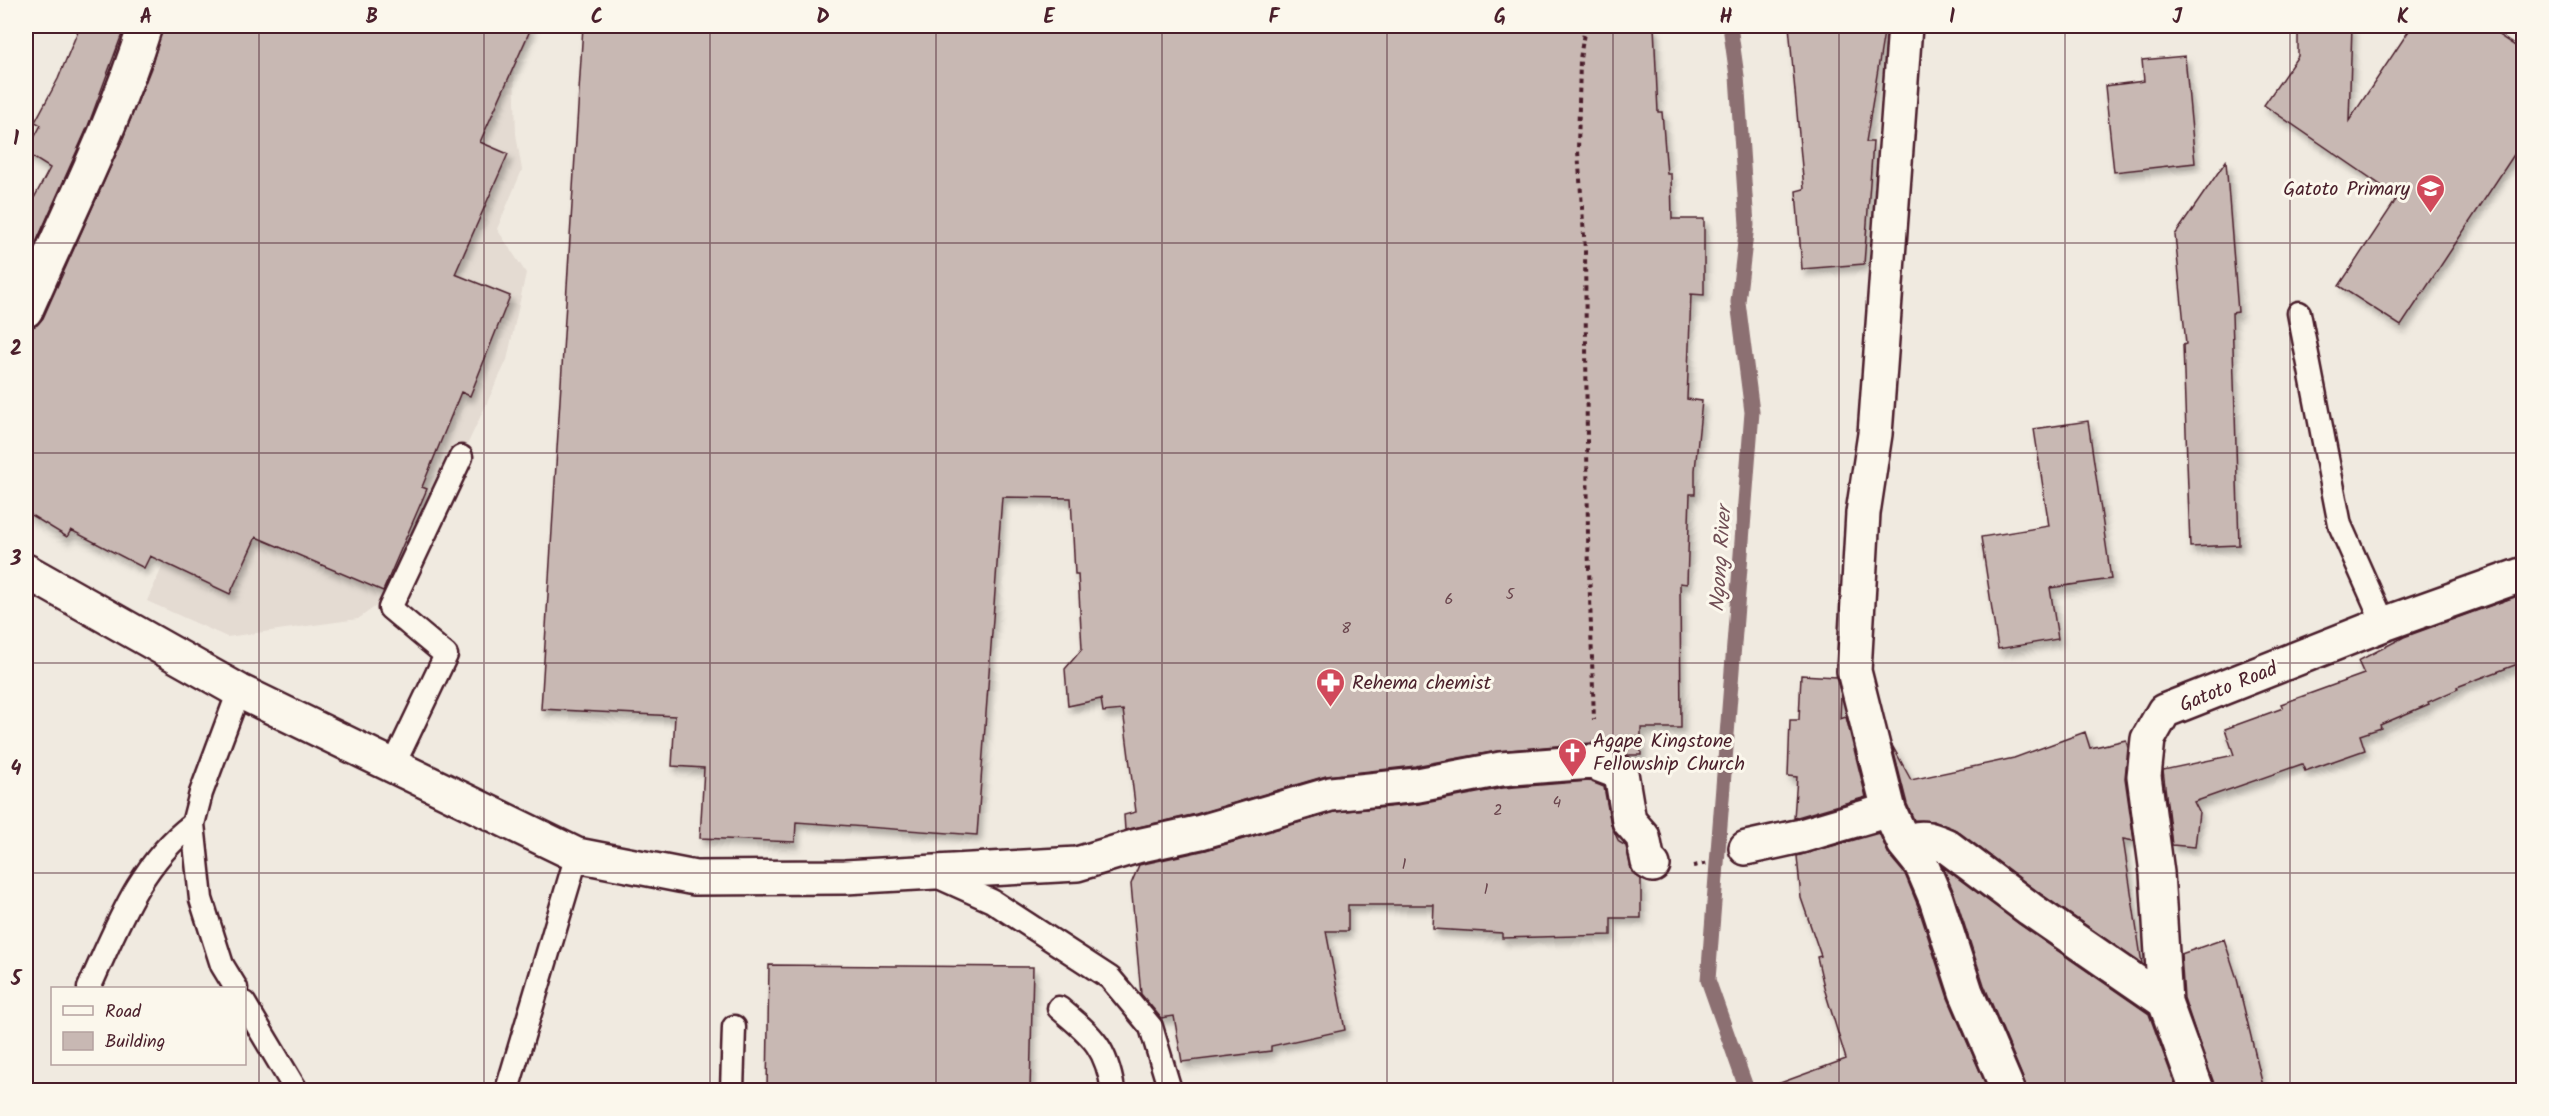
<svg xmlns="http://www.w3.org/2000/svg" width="2549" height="1116" font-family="Kalam,sans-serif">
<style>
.built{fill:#e4dbd2}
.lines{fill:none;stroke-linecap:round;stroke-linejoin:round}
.stream{stroke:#8c6f72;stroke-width:15}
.building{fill:#c8b8b3;stroke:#4a1f2b;stroke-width:1.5;filter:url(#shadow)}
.lane-casing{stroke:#4a1f2b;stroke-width:27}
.street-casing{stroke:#4a1f2b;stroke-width:38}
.path{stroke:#4a1f2b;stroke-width:4;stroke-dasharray:4.5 4.5;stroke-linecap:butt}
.lane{stroke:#fbf7ec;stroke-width:22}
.street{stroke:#fbf7ec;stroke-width:33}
.grid{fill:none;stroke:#4a1f2b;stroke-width:1.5;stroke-opacity:0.55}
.labels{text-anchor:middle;stroke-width:6;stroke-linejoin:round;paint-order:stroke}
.number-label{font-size:16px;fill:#6a454d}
.poi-label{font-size:20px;fill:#4a1f2b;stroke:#fbf7ec;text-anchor:start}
.street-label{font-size:20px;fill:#4a1f2b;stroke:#fbf7ec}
.water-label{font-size:21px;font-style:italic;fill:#704e55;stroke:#fbf7ec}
.neatline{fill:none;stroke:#4a1f2b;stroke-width:2}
.grid-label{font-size:20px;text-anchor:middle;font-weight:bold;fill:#4a1f2b}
</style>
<defs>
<filter id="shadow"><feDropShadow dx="3.5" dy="6" stdDeviation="3" flood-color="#0004"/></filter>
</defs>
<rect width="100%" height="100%" fill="#f0eae0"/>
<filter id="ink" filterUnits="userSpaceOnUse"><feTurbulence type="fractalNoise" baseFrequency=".0167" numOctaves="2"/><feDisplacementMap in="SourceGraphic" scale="12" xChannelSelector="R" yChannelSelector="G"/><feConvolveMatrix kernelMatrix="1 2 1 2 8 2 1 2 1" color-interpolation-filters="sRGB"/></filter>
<g filter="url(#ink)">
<path class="built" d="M399 26 535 27 514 66 516 134 522 170 497 229 526 273 507 360 446 490 408 583 358 619 227 637 147 601 278 307Z"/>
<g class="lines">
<path class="stream" d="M1730 26 1737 76 1747 225 1738 302 1752 412 1708 980 1747 1090"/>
</g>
<path class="building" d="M80 26H125L88 126 26 265V213L50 168 26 153 41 125 35 122 58 79Z
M163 26H532L480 142 508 154 455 274 510 296 470 396 461 392 422 487 427 489 383 591 256 537 230 594 150 556 144 568 71 530 67 537 26 512V328L37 325 43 318 122 141 151 68Z
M583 26H1654L1658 112H1662L1667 174H1671L1672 219H1704V295L1691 294 1687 399 1702 401 1695 470V494H1690L1687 584 1680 583 1681 728H1641V755H1628L1591 743 1497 751 1415 766 1326 776 1196 814 1125 830 1124 815 1136 812 1123 710 1103 712 1101 699 1068 706 1065 669 1082 649 1078 574H1075L1071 498 1002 497 977 835 796 822 795 842 700 838 704 768 672 766 675 716 541 709Z
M1789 26H1885L1866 142H1873L1864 264 1802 269 1796 191 1804 189Z
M2298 26H2352L2349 121 2412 26H2485L2523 51V141L2401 326 2339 286 2398 197 2264 105 2298 56Z
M2185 56 2195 163 2114 172 2105 86 2144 81 2142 60Z
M2226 161 2238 312 2232 313 2239 545 2190 547 2183 345 2186 344 2175 235Z
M2088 421 2111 579 2050 588 2058 639 1998 649 1981 537 2049 526 2034 429Z
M2523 594V662L2457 687 2458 689 2428 702 2429 704 2380 725 2381 728 2360 735 2365 750 2305 771 2302 764 2194 802 2199 812 2195 847 2172 845 2163 770 2234 755 2225 729 2283 708 2281 704 2364 674 2358 661 2404 637Z
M1801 675 1836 677 1841 694 1840 719 1846 717 1866 797 1794 818 1797 777 1788 776 1790 720H1799Z
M2085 732 2090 748 2126 740 2128 748 2125 778 2134 841 2123 839 2142 964 2041 894 1956 830 1933 821 1914 820 1907 804 1892 745 1911 780 2014 758Z
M1589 781 1604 787 1611 825 1619 842 1626 846 1632 872 1641 879V918H1611V935L1502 938V933L1433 929 1434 905H1348V931H1326L1345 1030 1271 1046V1051L1182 1062 1174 1016 1161 1018 1141 994 1131 884 1139 865 1206 850 1335 812 1420 804 1503 788Z
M1879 833 1889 855 1905 874 1918 906 1948 998 1988 1090H1773L1772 1086 1846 1059 1825 991 1817 957 1821 956 1801 898 1797 856Z
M1943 867 2019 924 2149 1014 2177 1090H2026L2025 1083 1984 985 1954 893Z
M2224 939 2237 979 2264 1090H2215L2184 998 2181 954Z
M769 965 1033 967 1030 1090H767Z"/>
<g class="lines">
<defs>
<path id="lane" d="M2299 313 2340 525 2384 624
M393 766 446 655 390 608 461 457
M934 875 992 901 1110 978 1151 1027 1170 1090
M89 988C116 929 139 864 193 824
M236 988 222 965 201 899 193 824 201 793 239 691
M244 1003 296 1090
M1059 1008C1092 1036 1106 1046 1113 1090
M507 1090 577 855
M732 1090 734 1027"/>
<path id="street" d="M1905 26 1875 434 1863 513 1854 671 1889 810 1904 843 1921 864 1936 899 1966 992 2008 1090
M26 310C67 216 115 123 145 26
M26 571 239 691 577 855 695 878 845 877 1077 864 1137 846 1201 832 1331 794 1418 785 1501 769 1592 762 1621 773 1629 821 1643 837 1648 862 1653 865
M1904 843C1920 835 1929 838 1945 845L2030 909 2165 1002
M1746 848 1801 836 1889 810
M2197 1090 2165 1002 2157 873 2144 776 2148 739 2164 711 2384 624 2524 574"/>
</defs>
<use href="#lane" class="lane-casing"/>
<use href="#street" class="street-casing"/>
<path class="path" d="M1585 26 1580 59 1578 151 1585 250 1588 537 1594 720
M1693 866 1709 863"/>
<use href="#lane" class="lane"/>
<use href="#street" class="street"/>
</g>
</g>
<path class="grid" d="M259 26V1090M484 26V1090M710 26V1090M936 26V1090M1162 26V1090M1387 26V1090M1613 26V1090M1839 26V1090M2065 26V1090M2290 26V1090M26 243H2524M26 453H2524M26 663H2524M26 873H2524"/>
<defs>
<symbol id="school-pin" viewBox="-11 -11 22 30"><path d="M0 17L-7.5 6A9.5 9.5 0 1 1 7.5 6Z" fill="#d1495b" stroke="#fbf7ec"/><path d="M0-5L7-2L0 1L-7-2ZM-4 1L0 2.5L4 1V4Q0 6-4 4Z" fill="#fff"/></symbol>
<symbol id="pharmacy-pin" viewBox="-11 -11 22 30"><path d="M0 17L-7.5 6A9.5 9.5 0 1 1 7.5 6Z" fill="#d1495b" stroke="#fbf7ec"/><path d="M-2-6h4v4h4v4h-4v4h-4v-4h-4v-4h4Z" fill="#fff"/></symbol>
<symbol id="church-pin" viewBox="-11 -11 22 30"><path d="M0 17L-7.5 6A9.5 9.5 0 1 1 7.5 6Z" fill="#d1495b" stroke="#fbf7ec"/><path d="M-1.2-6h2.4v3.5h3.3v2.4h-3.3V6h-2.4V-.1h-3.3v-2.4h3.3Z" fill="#fff"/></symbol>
</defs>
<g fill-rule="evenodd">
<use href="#school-pin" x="2414" y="172" width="33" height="45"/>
<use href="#pharmacy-pin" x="1314" y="666" width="33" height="45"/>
<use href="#church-pin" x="1556" y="736" width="33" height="45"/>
</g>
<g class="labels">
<g class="number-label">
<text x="1510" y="599">5</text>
<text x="1449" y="604">6</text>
<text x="1346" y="633">8</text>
<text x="1557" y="807">4</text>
<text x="1498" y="815">2</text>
<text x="1404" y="869">1</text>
<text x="1486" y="894">1</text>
</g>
<g class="poi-label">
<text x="2410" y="195" text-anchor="end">Gatoto Primary</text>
<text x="1352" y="689">Rehema chemist</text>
<text x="1593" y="747">Agape Kingstone<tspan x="1593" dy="23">Fellowship Church</tspan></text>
</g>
<g class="street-label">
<text transform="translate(2228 686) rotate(-22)" y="7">Gatoto Road</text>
</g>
<g class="water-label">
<text transform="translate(1720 559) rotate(-86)" y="7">Ngong River</text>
</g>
</g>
<rect width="2549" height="1116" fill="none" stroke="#fbf7ec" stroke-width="66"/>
<rect x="51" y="987" width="195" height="78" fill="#fbf7ec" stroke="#b4a19f" stroke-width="1.5"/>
<rect x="63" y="1006" width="30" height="9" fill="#fbf7ec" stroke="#b4a19f" stroke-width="1.5"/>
<text x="105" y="1017" font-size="18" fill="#4a1f2b">Road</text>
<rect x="63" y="1032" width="30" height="18" fill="#c8b8b3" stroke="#b4a19f" stroke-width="1.5"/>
<text x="105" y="1047" font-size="18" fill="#4a1f2b">Building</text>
<rect x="33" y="33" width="2483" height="1050" class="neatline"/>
<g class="grid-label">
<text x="146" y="23">A</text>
<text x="372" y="23">B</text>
<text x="597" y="23">C</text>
<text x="823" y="23">D</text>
<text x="1049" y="23">E</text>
<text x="1274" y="23">F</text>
<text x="1500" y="23">G</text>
<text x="1726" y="23">H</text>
<text x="1952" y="23">I</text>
<text x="2177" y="23">J</text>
<text x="2403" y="23">K</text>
<text x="16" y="145">1</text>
<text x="16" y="355">2</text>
<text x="16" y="565">3</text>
<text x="16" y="775">4</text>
<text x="16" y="985">5</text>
</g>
</svg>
